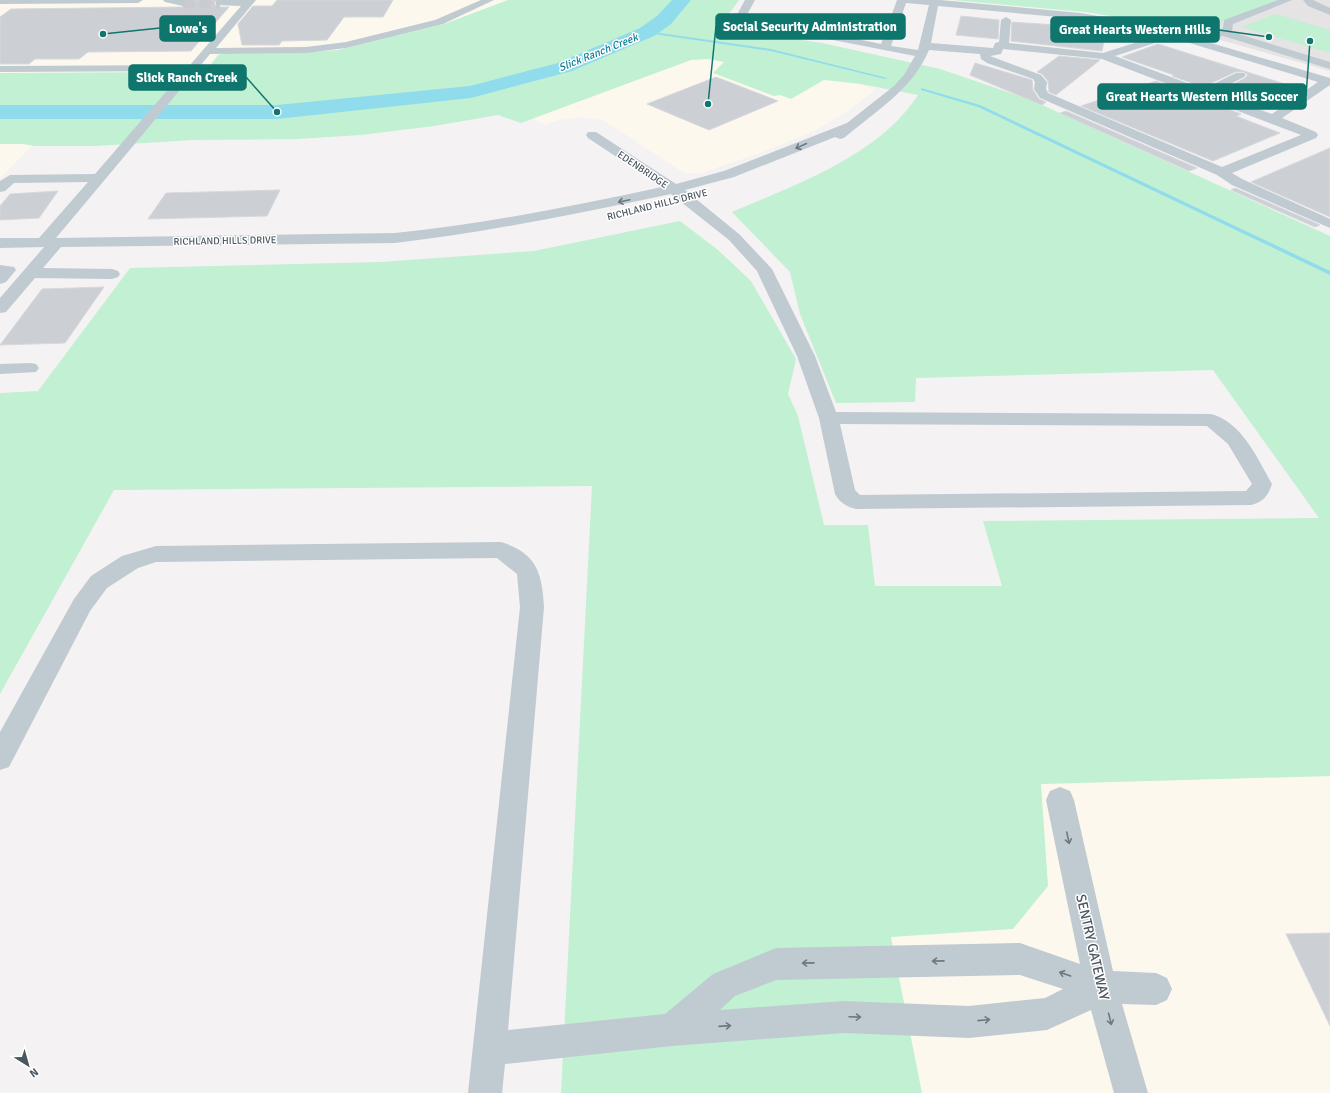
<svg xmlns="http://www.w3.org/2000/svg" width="1330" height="1093" font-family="Signika,sans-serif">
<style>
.commercial{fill:#fdf8ee}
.education{fill:#e5e3e4}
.green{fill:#c2f0d2}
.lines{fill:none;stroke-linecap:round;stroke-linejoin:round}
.stream{fill:#90dcec;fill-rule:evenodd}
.river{fill:#90dcec;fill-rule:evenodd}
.building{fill:#cccfd4;stroke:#d6d8dd}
.minor-tunnel{stroke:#cacbce;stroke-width:11;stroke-dasharray:11 5.5;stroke-linecap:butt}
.minor{fill:#c0cad1;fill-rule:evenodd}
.oneway{stroke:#6d7982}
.labels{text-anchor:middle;stroke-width:3;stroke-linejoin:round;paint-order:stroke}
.far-street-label{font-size:10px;fill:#4a5660;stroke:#fff}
.far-water-label{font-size:11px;font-style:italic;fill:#0e8097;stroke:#fff}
.near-street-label{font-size:14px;fill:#4a5660;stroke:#fff}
.leader{fill:none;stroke:#0f766e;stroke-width:1.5}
.callout-dot{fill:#0f766e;stroke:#fff;stroke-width:1.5}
.callout{fill:#0f766e;stroke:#0f766e;stroke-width:1.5}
.callout-label{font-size:13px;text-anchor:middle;font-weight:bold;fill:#fff}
</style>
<rect width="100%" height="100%" fill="#f4f2f2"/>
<path class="commercial" d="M0 0H576L391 41 271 64 179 74 0 75Z
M685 55 850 81 875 90 849 110 818 129 763 152 701 173H684L603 120 580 117 562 119 544 125 525 113Z
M0 143H35L0 178Z
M1330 776V1093H912L879 925 1041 784Z"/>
<path class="education" d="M1276 0H1330V71L1224 41 1191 33Z"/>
<path class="green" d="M508 0H739L723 22 736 30 822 43 940 69 1031 100 1330 236V776L1041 784 1048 886 1013 929 891 937 922 1093H561L592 486 114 490 0 694V393L38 391 130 268 381 262 534 251 680 221 718 250 751 281 796 359 788 394 798 416 824 525H868L875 586H1002L983 521 1319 518 1213 370 916 378 915 402 836 403 800 314 790 272 732 212C795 185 880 155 918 95L861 84 824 80 791 99 780 95 774 96 713 73 724 62 708 59 691 60 521 123 498 115 434 126 361 135 297 139 193 140 96 146H35L23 144H0V73L178 72 169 82 198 81 218 55 225 53 308 52 338 50 447 23Z
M953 0H1278L1221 22 1218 25 1220 29 1212 32 1206 31 1191 33 1130 19 1085 12Z
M1276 14 1330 30V53L1241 27Z"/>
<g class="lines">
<path class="stream" d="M646 31 771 49 887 78 885 79 771 51 647 33Z
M921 88 980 105 1330 271V275L978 107 921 90Z"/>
<path class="river" d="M672 0H691L671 24 654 36 572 71 471 98 277 119H0V105H277L470 86 558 63 640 28 657 16Z"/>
</g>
<path class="building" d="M186 0H217L214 3 217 7H229L191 51 88 52 79 59H35L29 64H0V17L11 9 183 7 189 4Z
M277 0H393L383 17H344L327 40 282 41 279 45H242L238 24 253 6H272Z
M961 16 999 20 998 39 956 35Z
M1012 22 1070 26 1106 31 1102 51 1011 41Z
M1158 44 1263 77 1300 89 1257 107 1217 93 1245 78 1248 75 1244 72H1235L1203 87 1172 76 1174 75 1122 57Z
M1059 56 1100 60 1056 95 1049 92 1048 81 1042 74 1037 72Z
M975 63 1032 80 1033 90 1039 99 1046 102 1042 105 970 75Z
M716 77 778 101 709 130 647 104Z
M1156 81 1241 114 1236 116 1280 133 1213 161 1081 106Z
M1066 111 1197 168 1189 171 1060 113Z
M1330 148V217L1251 182Z
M1235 188 1320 225 1315 227 1231 190Z
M280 190 267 216 148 219 166 193Z
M58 191 39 218 0 220V206L10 194Z
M104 287 65 343 0 345 42 289Z
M1330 933V1026L1286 934Z"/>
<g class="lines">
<path class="minor-tunnel" d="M183 3H220"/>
<path class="minor" d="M0 0H143L138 3 0 4Z
M163 0H183L188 3 183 6 165 2Z
M220 0H256L216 48 306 47 346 42 435 20 481 0H494L443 24 346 48 306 53 210 54 56 238 395 233C485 224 573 206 662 187L588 138 586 135 588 132H596L676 184 724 171 847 123 894 86 904 75 915 56 833 40 736 27 733 22 745 0H755L743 22 833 34 881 44 897 0H940L1080 13 1128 21 1167 30 1330 78V85L1282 118 1316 132 1318 135 1316 138 1232 173 1242 179 1330 219V228L1232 185 1217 175 1040 98 1034 89 1035 82 1033 79 987 63 981 59 980 54 929 50C913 89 876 111 844 138L840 139 835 137 734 177 685 190 739 234 772 269 815 356 836 412 1211 414C1242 422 1257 458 1272 484 1268 496 1263 502 1251 505L856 509C847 507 839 502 835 494L819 418 797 356 757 271 729 240 671 194C580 213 488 232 395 243L61 247 43 268 112 269 118 271 120 274 118 277 112 279 35 278 6 312 0 313V298L44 247 0 248V238H39L88 182 14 183 5 191 0 192V181L10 175 95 174 184 71 0 72V66L190 65 241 6 217 5 215 3ZM906 3 929 5 918 50 891 46ZM938 6 1080 19 1128 27 1160 34 1318 82 1272 114 1213 93 1244 77 1246 75 1244 73H1236L1203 89 1115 56 1158 42 1159 40 1158 38H1150L1103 53 1009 43 1011 20 1006 17 1001 20 999 42 995 43 993 48 931 43ZM1003 49 1102 59 1301 135 1222 167 1048 93 1046 89 1047 82 1041 75 990 56 1001 54ZM840 424 1207 426 1228 444 1252 484 1246 491 860 495 855 490Z
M1278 0H1292L1233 24 1232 32 1330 62V69L1223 36 1213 39 1208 36 1223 28 1224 20Z
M1303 0H1313L1330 8V15L1308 6Z
M0 265 14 267 16 270 6 282 0 284Z
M30 363 36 364 39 368 36 372 0 374V364Z
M501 542C537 553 542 573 544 607L508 1030 665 1014 713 974 776 948 1020 943 1080 964 1046 800 1050 791 1060 787 1070 791 1074 800 1113 971 1156 973 1167 978 1172 989 1167 1000 1156 1005 1122 1004 1148 1093H1114L1091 1010 1047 1030 969 1038 844 1033 672 1046 505 1064 502 1093H468L520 607 517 574 497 558 156 562 138 568 107 588 90 611 9 767 0 770V732L74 599 91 576 122 556 156 546ZM1020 975 1063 989 1045 998 969 1006 844 1001 720 1010 735 996 776 980Z"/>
</g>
<defs><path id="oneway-shaft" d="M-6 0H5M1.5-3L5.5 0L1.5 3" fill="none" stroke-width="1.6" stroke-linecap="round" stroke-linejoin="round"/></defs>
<g class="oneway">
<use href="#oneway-shaft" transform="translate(801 146) rotate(155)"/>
<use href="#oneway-shaft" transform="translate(624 201) rotate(168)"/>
<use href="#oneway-shaft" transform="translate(1068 838) rotate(78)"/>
<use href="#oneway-shaft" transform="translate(938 961) rotate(179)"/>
<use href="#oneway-shaft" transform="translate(808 963) rotate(179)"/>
<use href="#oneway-shaft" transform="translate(1065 974) rotate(-161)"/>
<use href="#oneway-shaft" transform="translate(855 1017) rotate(2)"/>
<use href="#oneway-shaft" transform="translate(1110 1019) rotate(76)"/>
<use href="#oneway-shaft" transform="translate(984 1020) rotate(-6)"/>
<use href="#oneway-shaft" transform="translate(725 1026) rotate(-4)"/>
</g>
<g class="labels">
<g class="far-street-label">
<text transform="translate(643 169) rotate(34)" y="4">EDENBRIDGE</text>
<text transform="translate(657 204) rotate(-14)" y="4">RICHLAND HILLS DRIVE</text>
<text transform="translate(225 240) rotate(-1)" y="4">RICHLAND HILLS DRIVE</text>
</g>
<g class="far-water-label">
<text transform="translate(598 52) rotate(-22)" y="4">Slick Ranch Creek</text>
</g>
<g class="near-street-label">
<text transform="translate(1093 947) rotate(77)" y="5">SENTRY GATEWAY</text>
</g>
</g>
<path class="leader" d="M708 104L716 26M103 34L160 28M1269 37L1219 30M277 112L246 77M1310 41L1306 96"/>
<g class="callout-dot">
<circle cx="708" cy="104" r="4"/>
<circle cx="103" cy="34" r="4"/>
<circle cx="1269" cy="37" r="4"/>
<circle cx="277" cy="112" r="4"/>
<circle cx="1310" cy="41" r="4"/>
</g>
<g class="callout">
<rect x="716" y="14" width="189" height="25" rx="4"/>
<rect x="160" y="16" width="55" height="25" rx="4"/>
<rect x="1051" y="17" width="168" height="25" rx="4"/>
<rect x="129" y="65" width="117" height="25" rx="4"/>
<rect x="1098" y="84" width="208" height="25" rx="4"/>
</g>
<g class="callout-label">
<text x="810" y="31">Social Security Administration</text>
<text x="188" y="33">Lowe's</text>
<text x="1135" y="34">Great Hearts Western Hills</text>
<text x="187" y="82">Slick Ranch Creek</text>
<text x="1202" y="101">Great Hearts Western Hills Soccer</text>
</g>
<g transform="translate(28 1065) rotate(143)" stroke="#ffffff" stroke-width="3" paint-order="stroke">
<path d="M0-3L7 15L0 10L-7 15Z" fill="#4a5660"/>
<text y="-6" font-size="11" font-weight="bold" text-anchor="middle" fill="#4a5660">N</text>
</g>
</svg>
